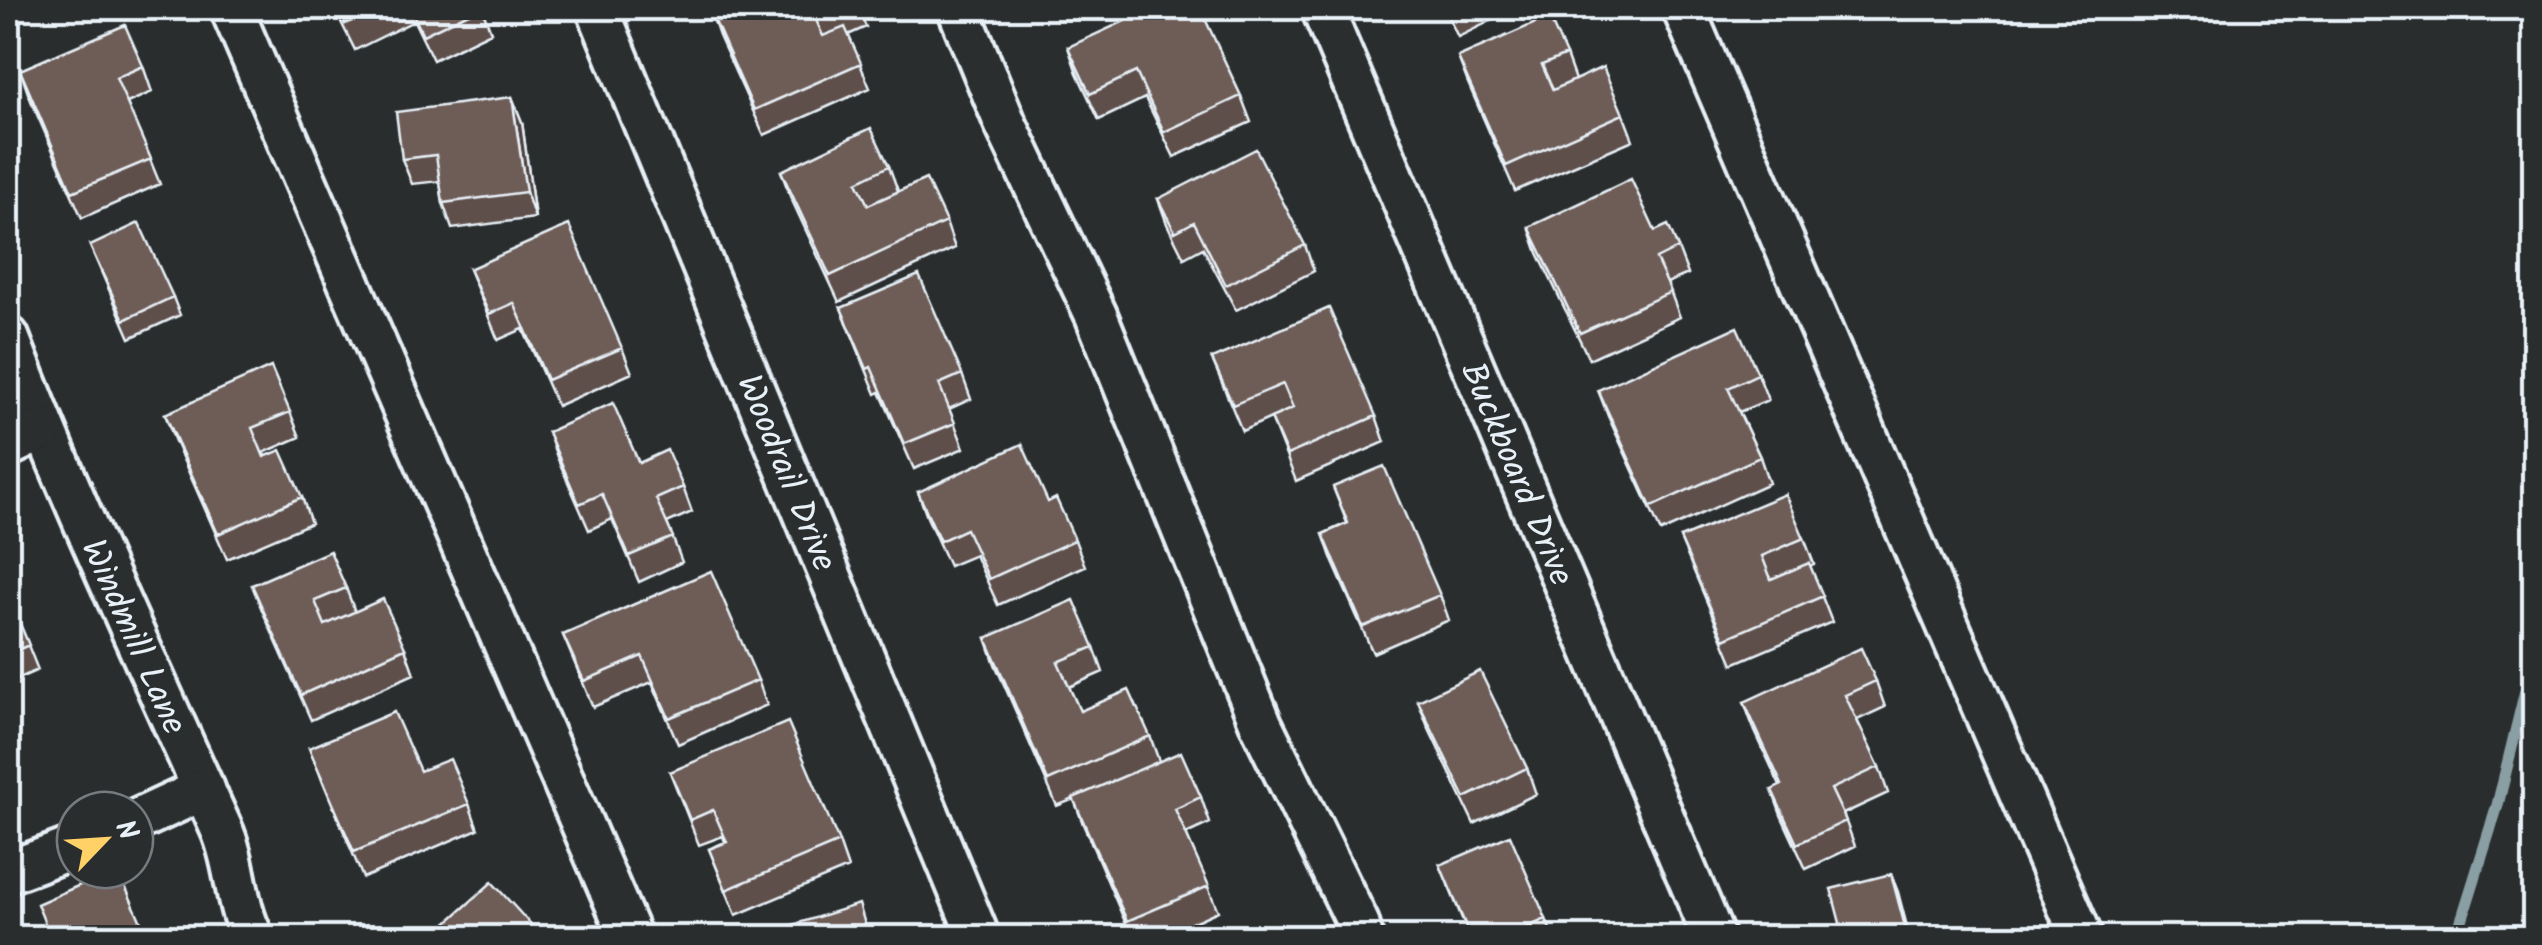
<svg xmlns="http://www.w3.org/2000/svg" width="2542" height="945" font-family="Kalam,sans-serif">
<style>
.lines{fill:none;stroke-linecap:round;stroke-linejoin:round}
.stream{stroke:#899fa3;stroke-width:12}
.minor-casing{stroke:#e8f1f8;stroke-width:48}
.minor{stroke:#2a2d2e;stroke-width:40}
.wall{fill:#5f4f4b;stroke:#e8f1f8;stroke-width:2.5}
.shaded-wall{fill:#4d403d;stroke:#e8f1f8;stroke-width:2.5}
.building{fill:#6e5c57;stroke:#e8f1f8;stroke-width:2.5}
.labels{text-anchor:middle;stroke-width:8;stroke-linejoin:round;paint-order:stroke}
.street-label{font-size:35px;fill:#e8f1f8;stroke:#2a2d2e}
</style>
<rect width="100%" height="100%" fill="#2a2d2e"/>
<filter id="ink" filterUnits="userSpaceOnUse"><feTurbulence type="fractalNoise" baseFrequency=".01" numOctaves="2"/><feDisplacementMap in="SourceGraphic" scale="20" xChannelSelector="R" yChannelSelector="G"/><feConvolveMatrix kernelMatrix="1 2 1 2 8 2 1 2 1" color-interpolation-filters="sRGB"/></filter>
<g filter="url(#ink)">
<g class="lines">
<path class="stream" d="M2456 938 2497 807 2534 656"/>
<defs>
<g id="minor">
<path d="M231 8 631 938"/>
<path id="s1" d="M597 8 979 938"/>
<path d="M958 8 1005 123 1096 315 1261 724 1358 923 1362 938"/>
<path id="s2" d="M1322 8 1714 938"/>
<path d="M1683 8 2082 938"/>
<path id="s3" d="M8 337C72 503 148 665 221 828 237 863 234 903 253 938"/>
<path d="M8 446 43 429"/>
<path d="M135 821 204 789"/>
<path d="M8 872 75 847"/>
</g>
</defs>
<use href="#minor" class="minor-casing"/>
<use href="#minor" class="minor"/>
</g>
<path class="wall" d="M334 8H482L491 32 433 60 414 21 355 50Z
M716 8H858L866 27 848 35 870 88 764 135 719 36 710 10Z
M1444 8H1517L1458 37Z
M1068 47 1241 96 1251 122 1174 157 1145 98 1099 120 1077 73Z
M1566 55 1575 80 1623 114 1633 140 1515 191 1468 83 1458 57Z
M143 66 152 92 127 103 160 184 82 218 29 96 20 70Z
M512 97 522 122 535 218 452 229 443 203 440 181 412 184 402 159Z
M889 166 898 191 946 222 955 248 839 302 790 196 781 171Z
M1158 199 1305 245 1314 271 1236 310 1203 248 1184 258 1167 224Z
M1529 227 1655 231 1678 248 1688 274 1667 283 1680 317 1589 359 1538 253Z
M90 246 173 297 180 315 130 338Z
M469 269 622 348 632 373 557 406 523 329 498 340Z
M841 308 962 374 971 399 949 409 964 448 914 469 880 392 876 394Z
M1212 359 1376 416 1385 442 1296 481 1271 418 1242 431Z
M1758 374 1768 400 1739 412 1760 457 1769 483 1661 532 1608 416 1598 390Z
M290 412 300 437 263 453 302 497 311 523 227 559 174 439 165 414Z
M548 432 639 463 683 487 692 512 667 523 682 562 639 582 612 519 589 530 557 457Z
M1333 487 1440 595 1449 620 1373 653 1332 560 1323 534 1347 523Z
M918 492 1048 502 1075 540 1085 566 998 605 975 555 949 566 927 517Z
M1680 538H1804L1814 564 1810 566 1832 622 1733 664Z
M252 585 346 588 355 612 405 648 414 674 311 720 262 610Z
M8 595 38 670 8 683Z
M563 635 758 680 767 705 678 744 652 682 593 707Z
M986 638 1094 647 1103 672 1069 687 1080 711 1150 736 1159 761 1201 797 1210 823 1186 834 1218 911 1158 938H1132L1083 824 1074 799 1057 806 995 664Z
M1876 681 1885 707 1857 720 1879 767 1888 793 1843 814 1855 846 1806 869 1781 815 1772 790 1780 786 1753 727 1744 702Z
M1418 701 1527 768 1536 794 1474 824 1428 727Z
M309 748 420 771 469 804 478 829 363 878Z
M670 772 839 842 848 868 736 915 709 849 725 842 723 836 699 845Z
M1440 865 1546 919 1553 937 1470 938Z"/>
<path class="shaded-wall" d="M512 97 522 122 535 218 526 192Z
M1891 874 1898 892 1910 938H1908Z"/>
<path class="building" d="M337 8H380L345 24Z
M410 8H479L423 35Z
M716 8H844L816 20 823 36 845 27 861 63 754 110 710 10Z
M1153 8H1200L1241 96 1164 132 1136 72 1090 94 1068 47Z
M1549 17 1566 55 1542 65 1553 90 1603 67 1623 114 1506 166 1458 57Z
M125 25 143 66 116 78 151 159 72 192 20 70Z
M512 97 526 192 443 203 436 155 402 159 396 112Z
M871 128 889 166 857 182 868 205 926 179 946 222 830 276 781 171Z
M1256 149 1305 245 1226 285 1194 222 1175 232 1158 199Z
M1631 179 1655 231 1668 225 1678 248 1656 259 1671 292 1580 333 1529 227Z
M139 223 173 297 124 320 90 246Z
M569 225 622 348 547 380 514 303 489 314 469 269Z
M919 275 962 374 939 384 955 423 904 444 871 367 867 369 841 308Z
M1329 308 1376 416 1287 455 1271 418 1293 408 1283 384 1233 405 1212 359Z
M1737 327 1758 374 1728 388 1760 457 1651 507 1598 390Z
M271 367 290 412 252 428 264 457 281 450 302 497 218 534 165 414Z
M613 403 639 463 667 450 683 487 656 499 673 537 629 556 602 494 579 504 548 432Z
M1022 444 1048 502 1056 498 1075 540 989 579 966 529 940 541 918 492Z
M1384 466 1440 595 1363 627 1323 534 1348 523 1333 487Z
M1785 494 1804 538 1762 556 1771 579 1809 563 1823 596 1724 639 1680 538Z
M330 551 346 588 315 601 325 625 383 599 405 648 301 695 252 585Z
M711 571 758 680 669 718 642 656 584 681 563 635Z
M8 595 29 645 8 654Z
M1074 600 1094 647 1058 662 1080 711 1129 690 1150 736 1048 781 986 638Z
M1861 648 1876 681 1845 695 1879 767 1831 789 1846 821 1797 844 1772 790 1782 785 1744 702Z
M1480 671 1527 768 1465 798 1418 701Z
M394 712 420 771 450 759 469 804 354 852 309 748Z
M788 722 839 842 726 890 709 849 727 842 713 810 690 820 670 772Z
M1181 752 1201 797 1175 809 1209 886 1127 921 1073 798Z
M1510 835 1546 919 1502 938H1471L1440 865Z
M114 870H118L148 938H51L37 904Z
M1891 874 1908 938H1844L1831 889Z
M492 882 543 938H430Z
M859 904 869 938H751Z"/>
</g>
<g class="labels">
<g class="street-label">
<text dy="12" stroke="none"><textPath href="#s1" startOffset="502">Woodrail Drive</textPath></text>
<text dy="12" stroke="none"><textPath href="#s2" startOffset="505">Buckboard Drive</textPath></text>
<text dy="12" stroke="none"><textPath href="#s3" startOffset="325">Windmill Lane</textPath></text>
</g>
</g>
<rect width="2542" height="945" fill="none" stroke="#2a2d2e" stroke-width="40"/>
<rect x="20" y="20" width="2502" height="905" fill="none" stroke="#e8f1f8" stroke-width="4" filter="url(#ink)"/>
<g transform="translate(105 840) rotate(65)"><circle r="48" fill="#2a2d2e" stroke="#767b7f" stroke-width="2.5"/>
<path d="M0-8L18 38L0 25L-18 38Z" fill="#ffd166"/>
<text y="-15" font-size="28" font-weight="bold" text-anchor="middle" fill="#e8f1f8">N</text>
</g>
</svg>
